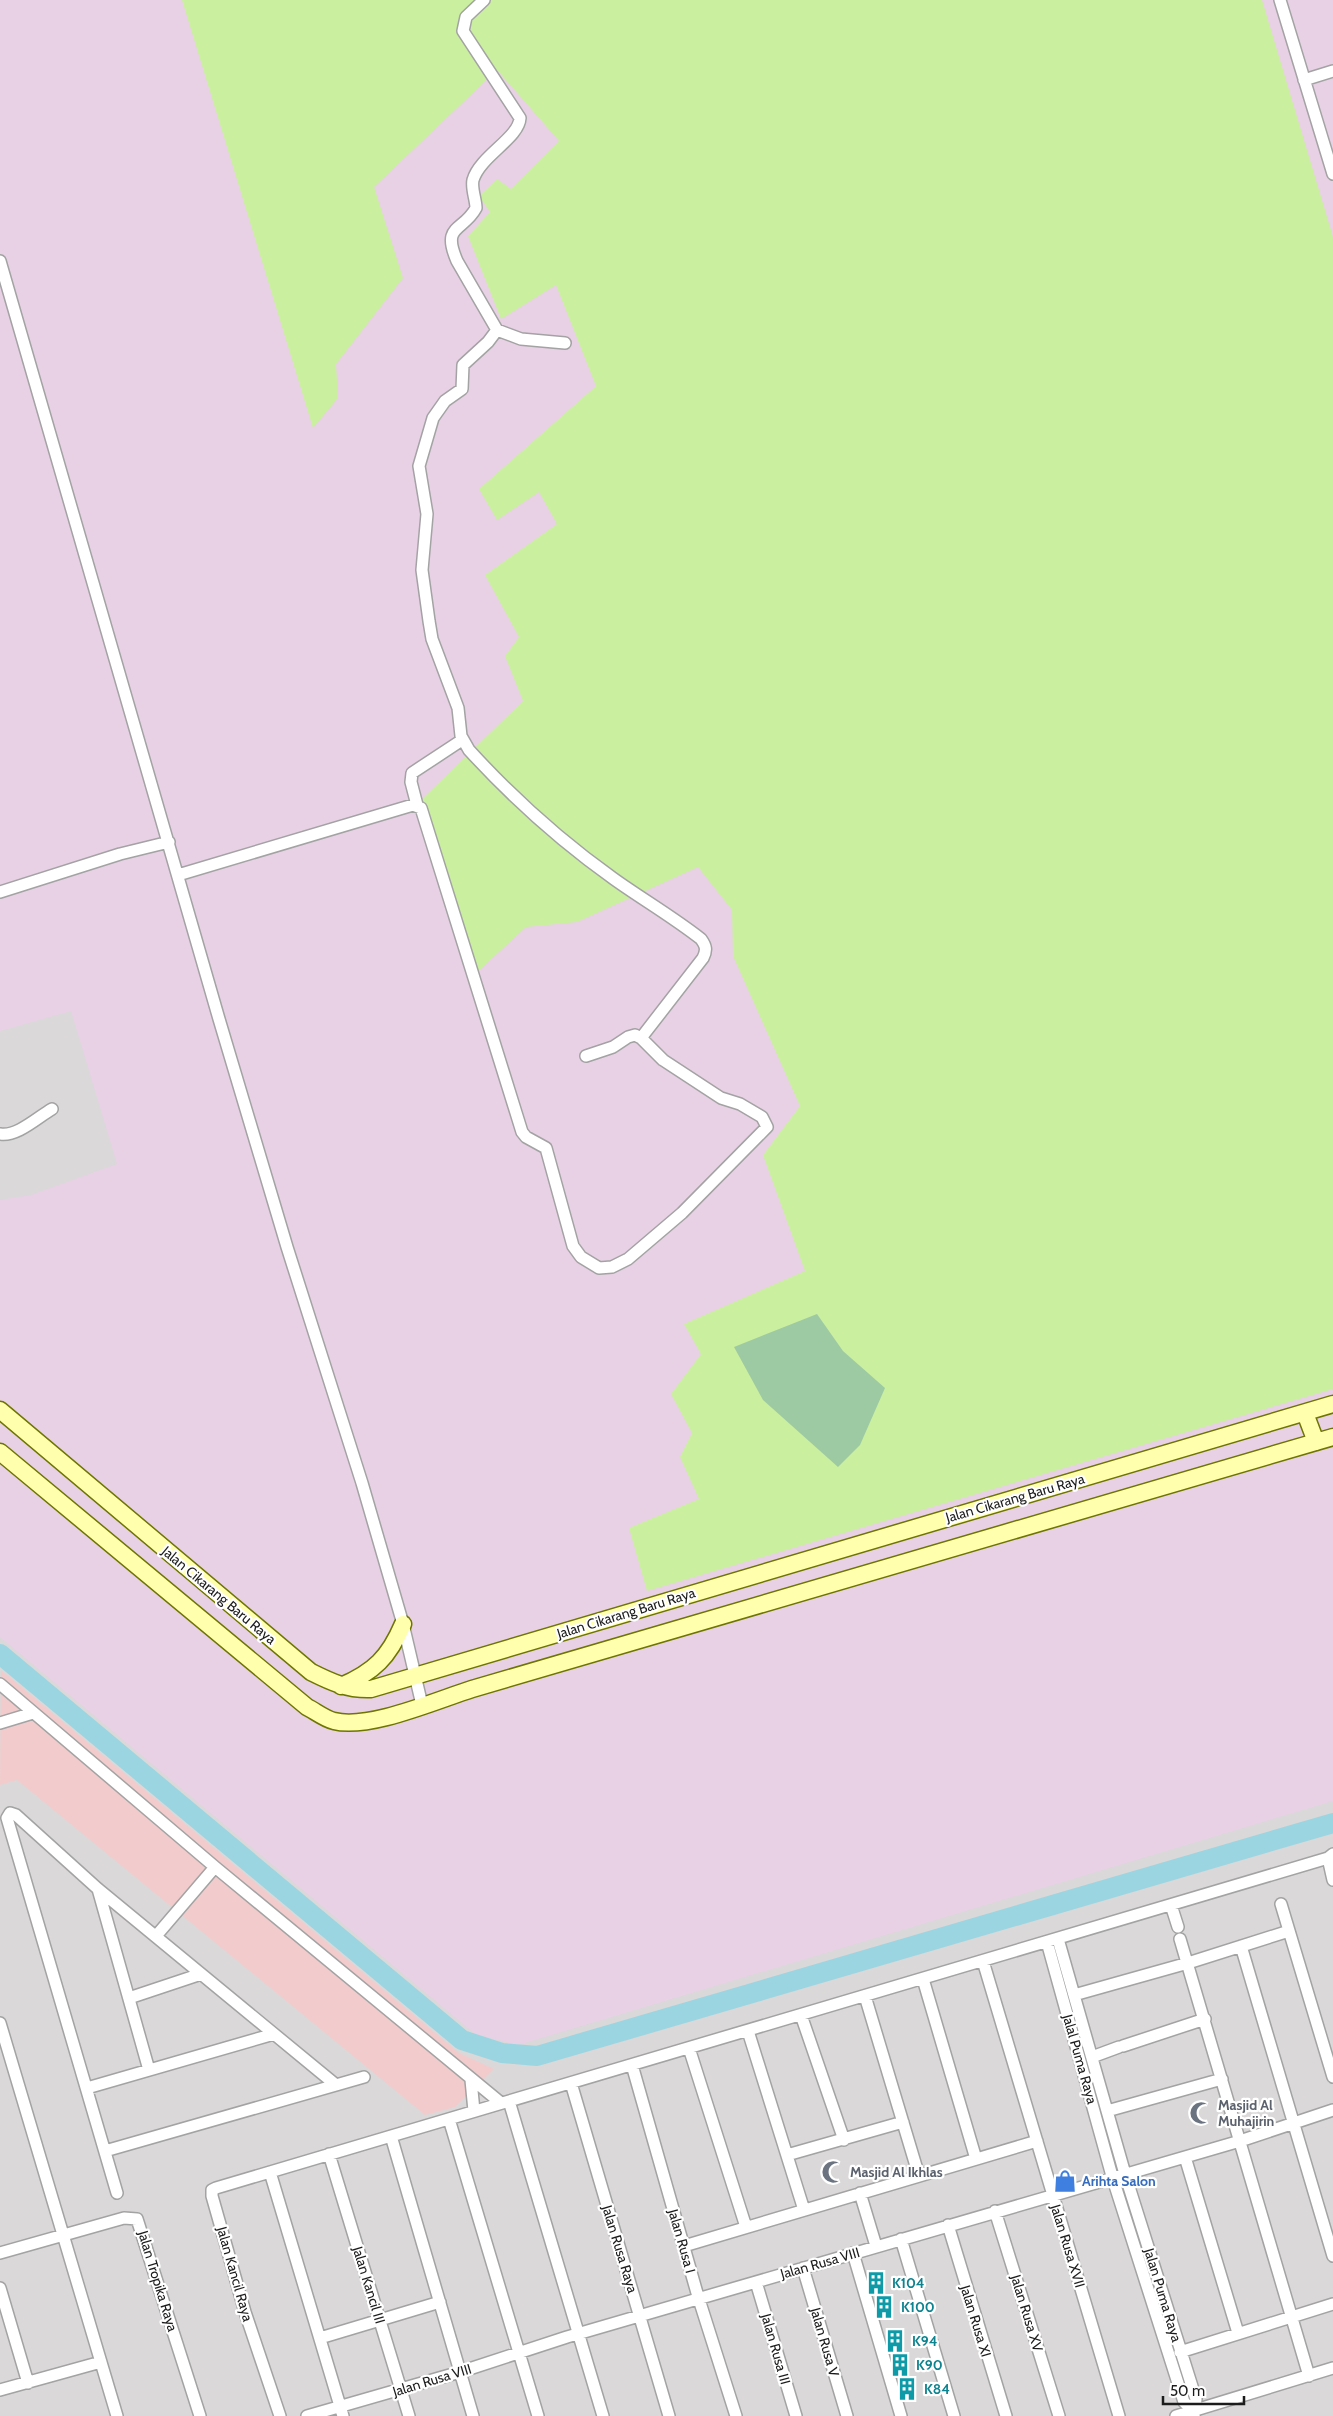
<svg xmlns="http://www.w3.org/2000/svg" width="1333" height="2416" font-family="Cabin,sans-serif">
<style>
.residential{fill:#dad8d8}
.commercial{fill:#f2cccd}
.industrial{fill:#e8d1e5}
.grass{fill:#caef9f}
.cemetery{fill:#9ecaa3}
.lines{fill:none;stroke-linecap:round;stroke-linejoin:round}
.river{stroke:#9bd5e1;stroke-width:20}
.minor-casing{stroke:#a3a3a3;stroke-width:14}
.secondary-casing{stroke:#6e7500;stroke-width:19}
.minor{stroke:#fff;stroke-width:11}
.secondary{stroke:#ffffad;stroke-width:16}
.labels{text-anchor:middle;stroke-width:4.5;stroke-linejoin:round;paint-order:stroke}
.street-label{font-size:14px;fill:#1c1c1c;stroke:#fff}
.worship-label{font-size:14px;font-weight:bold;fill:#5b616d;stroke:#fff;text-anchor:start}
.shop-label{font-size:14px;font-weight:bold;fill:#366cbe;stroke:#fff;text-anchor:start}
.culture-label{font-size:14px;font-weight:bold;fill:#0d838f;stroke:#fff;text-anchor:start}
</style>
<rect width="100%" height="100%" fill="#eee9e0"/>
<path class="residential" d="M0 0H1333V2416H0Z"/>
<path class="commercial" d="M1 1670 459 2053 494 2069 455 2107 425 2115 17 1780 0 1785Z"/>
<path class="industrial" d="M0 0H1333V1801L518 2045 475 2034 0 1637V1200L31 1195 117 1164 71 1011 0 1031Z"/>
<path class="grass" d="M182 0H1262L1333 237V1389L647 1591 629 1528 699 1499 680 1457 692 1433 671 1394 701 1354 684 1324 805 1271 763 1155 800 1106 733 956 732 910 698 867 577 922 526 927 472 977 421 800 523 701 505 656 519 637 485 575 557 524 539 492 497 520 479 489 596 386 556 285 501 319 468 236 490 212 479 196 497 179 511 189 559 141 497 70 374 187 403 278 336 364 338 398 313 428Z"/>
<path class="cemetery" d="M817 1314 843 1351 885 1388 860 1445 838 1467 763 1400 734 1347Z"/>
<g class="lines">
<path class="river" d="M0 1654 462 2040 502 2053 537 2056 1333 1823"/>
<defs>
<path id="minor" d="M1280 0 1333 174
M1304 80 1333 71
M0 261 219 1019 287 1247 362 1483 403 1624 422 1705
M497 330 521 339 565 343
M417 805 411 782 412 773 462 740
M178 875 413 805 421 808 522 1132 526 1137 546 1148 573 1246 581 1257 599 1268 612 1267 628 1259 682 1213 767 1127 762 1117 740 1104 721 1098 663 1060 641 1038 703 958C707 950 706 946 701 939 673 917 642 899 614 879 562 842 512 797 469 750L461 736 458 708 432 639 429 621 422 570 427 514 419 466 433 418 445 401 462 389 463 365 488 342 497 330 457 261C441 224 463 232 476 208 476 200 471 188 473 180 480 156 519 138 520 118L463 31 466 17 484 0
M0 892 120 854 169 842
M586 1056 613 1047 628 1037 635 1035 641 1038
M0 1134C17 1137 38 1117 52 1109
M0 1684 215 1867 501 2103
M0 1723 33 1713
M1333 1854 1328 1858 1333 1880
M98 1889 149 2070
M1281 1904 1333 2077
M1171 1905 1178 1927
M156 1936 215 1867
M1058 1939 1125 2174 1196 2399 1194 2416
M1180 1939 1309 2376
M1047 1942 1112 2176 1184 2402 1193 2411
M1241 1946 1333 2256
M983 1961 1119 2416
M923 1979 976 2159
M1074 1995 1188 1963 1289 1931
M865 1996 919 2176
M129 1998 201 1974
M801 2015 844 2140
M0 2023 117 2416
M748 2031 804 2210
M1123 2046 1205 2019
M689 2048 746 2227
M1092 2057 1119 2047
M632 2065 697 2293 736 2416
M471 2080 474 2111
M571 2083 669 2416
M87 2088 274 2034
M509 2101 603 2416
M1107 2111 1222 2079
M449 2119 538 2416
M391 2136 473 2416
M105 2151 364 2077
M329 2154 409 2416
M787 2155 903 2122
M1185 2157 1238 2333
M270 2172 343 2416
M117 2193 7 1818 10 1813 16 1815 98 1889 336 2085
M860 2193 876 2246
M995 2211 1059 2416
M948 2225 1006 2416
M901 2239 954 2416
M684 2246 1037 2141
M0 2253 124 2218 137 2219 200 2416
M853 2253 901 2416
M803 2268 847 2416
M756 2282 796 2416
M0 2288 28 2383
M320 2338 440 2302
M1180 2352 1333 2304
M0 2390 101 2362
M280 2416 245 2312 212 2196V2190L216 2188 1328 1858
M307 2416 460 2372 567 2337 1240 2141 1333 2110
M1176 2416 1333 2368"/>
<path id="secondary" d="M0 1410 311 1672C331 1682 348 1690 371 1689L1333 1404
M1305 1413 1316 1442
M0 1452 307 1707C315 1711 325 1719 334 1721 369 1730 437 1700 472 1689L1333 1437
M341 1686C374 1672 389 1657 403 1624"/>
</defs>
<use href="#minor" class="minor-casing"/>
<use href="#secondary" class="secondary-casing"/>
<use href="#minor" class="minor"/>
<use href="#secondary" class="secondary"/>
</g>
<defs>
<symbol id="mosque-bare" viewBox="-9 -9 18 18"><path d="M3.5-4.9A6 6 0 1 0 3.5 4.9A5 5 0 1 1 3.5-4.9Z" fill="#6b7280" stroke="#fff" stroke-width="2.5" paint-order="stroke"/></symbol>
<symbol id="shop-bare" viewBox="-9 -9 18 18"><path d="M-5-2.5h2.3a2.7 3.5 0 0 1 5.4 0H5L5.5 6h-11ZM-1.5-2.5h3a1.5 2.3 0 0 0-3 0Z" fill="#3f7fe0" stroke="#fff" stroke-width="2.5" paint-order="stroke"/></symbol>
<symbol id="building-bare" viewBox="-9 -9 18 18"><path d="M-4-6H4V6H1V3H-1V6H-4ZM-2.5-4.3h1.7v1.8h-1.7ZM.8-4.3h1.7v1.8H.8ZM-2.5-1h1.7V.8h-1.7ZM.8-1h1.7V.8H.8Z" fill="#0f9aa8" stroke="#fff" stroke-width="2.5" paint-order="stroke"/></symbol>
</defs>
<g fill-rule="evenodd">
<use href="#mosque-bare" x="1185" y="2097" width="32" height="32"/>
<use href="#mosque-bare" x="817" y="2156" width="32" height="32"/>
<use href="#shop-bare" x="1049" y="2165" width="32" height="32"/>
<use href="#building-bare" x="860" y="2267" width="32" height="32"/>
<use href="#building-bare" x="868" y="2291" width="32" height="32"/>
<use href="#building-bare" x="879" y="2325" width="32" height="32"/>
<use href="#building-bare" x="884" y="2349" width="32" height="32"/>
<use href="#building-bare" x="891" y="2373" width="32" height="32"/>
</g>
<g class="labels">
<g class="street-label">
<text transform="translate(1015 1498) rotate(-16)" y="5">Jalan Cikarang Baru Raya</text>
<text transform="translate(219 1595) rotate(40)" y="5">Jalan Cikarang Baru Raya</text>
<text transform="translate(626 1613) rotate(-17)" y="5">Jalan Cikarang Baru Raya</text>
<text transform="translate(1080 2059) rotate(74)" y="5">Jalal Puma Raya</text>
<text transform="translate(682 2241) rotate(74)" y="5">Jalan Rusa I</text>
<text transform="translate(1068 2246) rotate(73)" y="5">Jalan Rusa XVII</text>
<text transform="translate(620 2249) rotate(73)" y="5">Jalan Rusa Raya</text>
<text transform="translate(820 2263) rotate(-16)" y="5">Jalan Rusa VIII</text>
<text transform="translate(235 2274) rotate(74)" y="5">Jalan Kancil Raya</text>
<text transform="translate(158 2281) rotate(73)" y="5">Jalan Tropika Raya</text>
<text transform="translate(369 2285) rotate(73)" y="5">Jalan Kancil III</text>
<text transform="translate(1163 2295) rotate(73)" y="5">Jalan Puma Raya</text>
<text transform="translate(1027 2313) rotate(73)" y="5">Jalan Rusa XV</text>
<text transform="translate(976 2321) rotate(73)" y="5">Jalan Rusa XI</text>
<text transform="translate(825 2342) rotate(74)" y="5">Jalan Rusa V</text>
<text transform="translate(776 2349) rotate(74)" y="5">Jalan Rusa III</text>
<text transform="translate(432 2380) rotate(-17)" y="5">Jalan Rusa VIII</text>
</g>
<g class="worship-label">
<text x="1218" y="2110">Masjid Al<tspan x="1218" dy="16">Muhajirin</tspan></text>
<text x="850" y="2177">Masjid Al Ikhlas</text>
</g>
<g class="shop-label">
<text x="1082" y="2186">Arihta Salon</text>
</g>
<g class="culture-label">
<text x="892" y="2288">K104</text>
<text x="901" y="2312">K100</text>
<text x="912" y="2346">K94</text>
<text x="916" y="2370">K90</text>
<text x="924" y="2394">K84</text>
</g>
</g>
<path d="M1163 2396v8h81v-8" fill="none" stroke="#1c1c1c" stroke-width="2.5"/>
<text x="1170" y="2396" font-size="15" fill="#1c1c1c" stroke="#ffffff" stroke-width="4" paint-order="stroke">50 m</text>
</svg>
